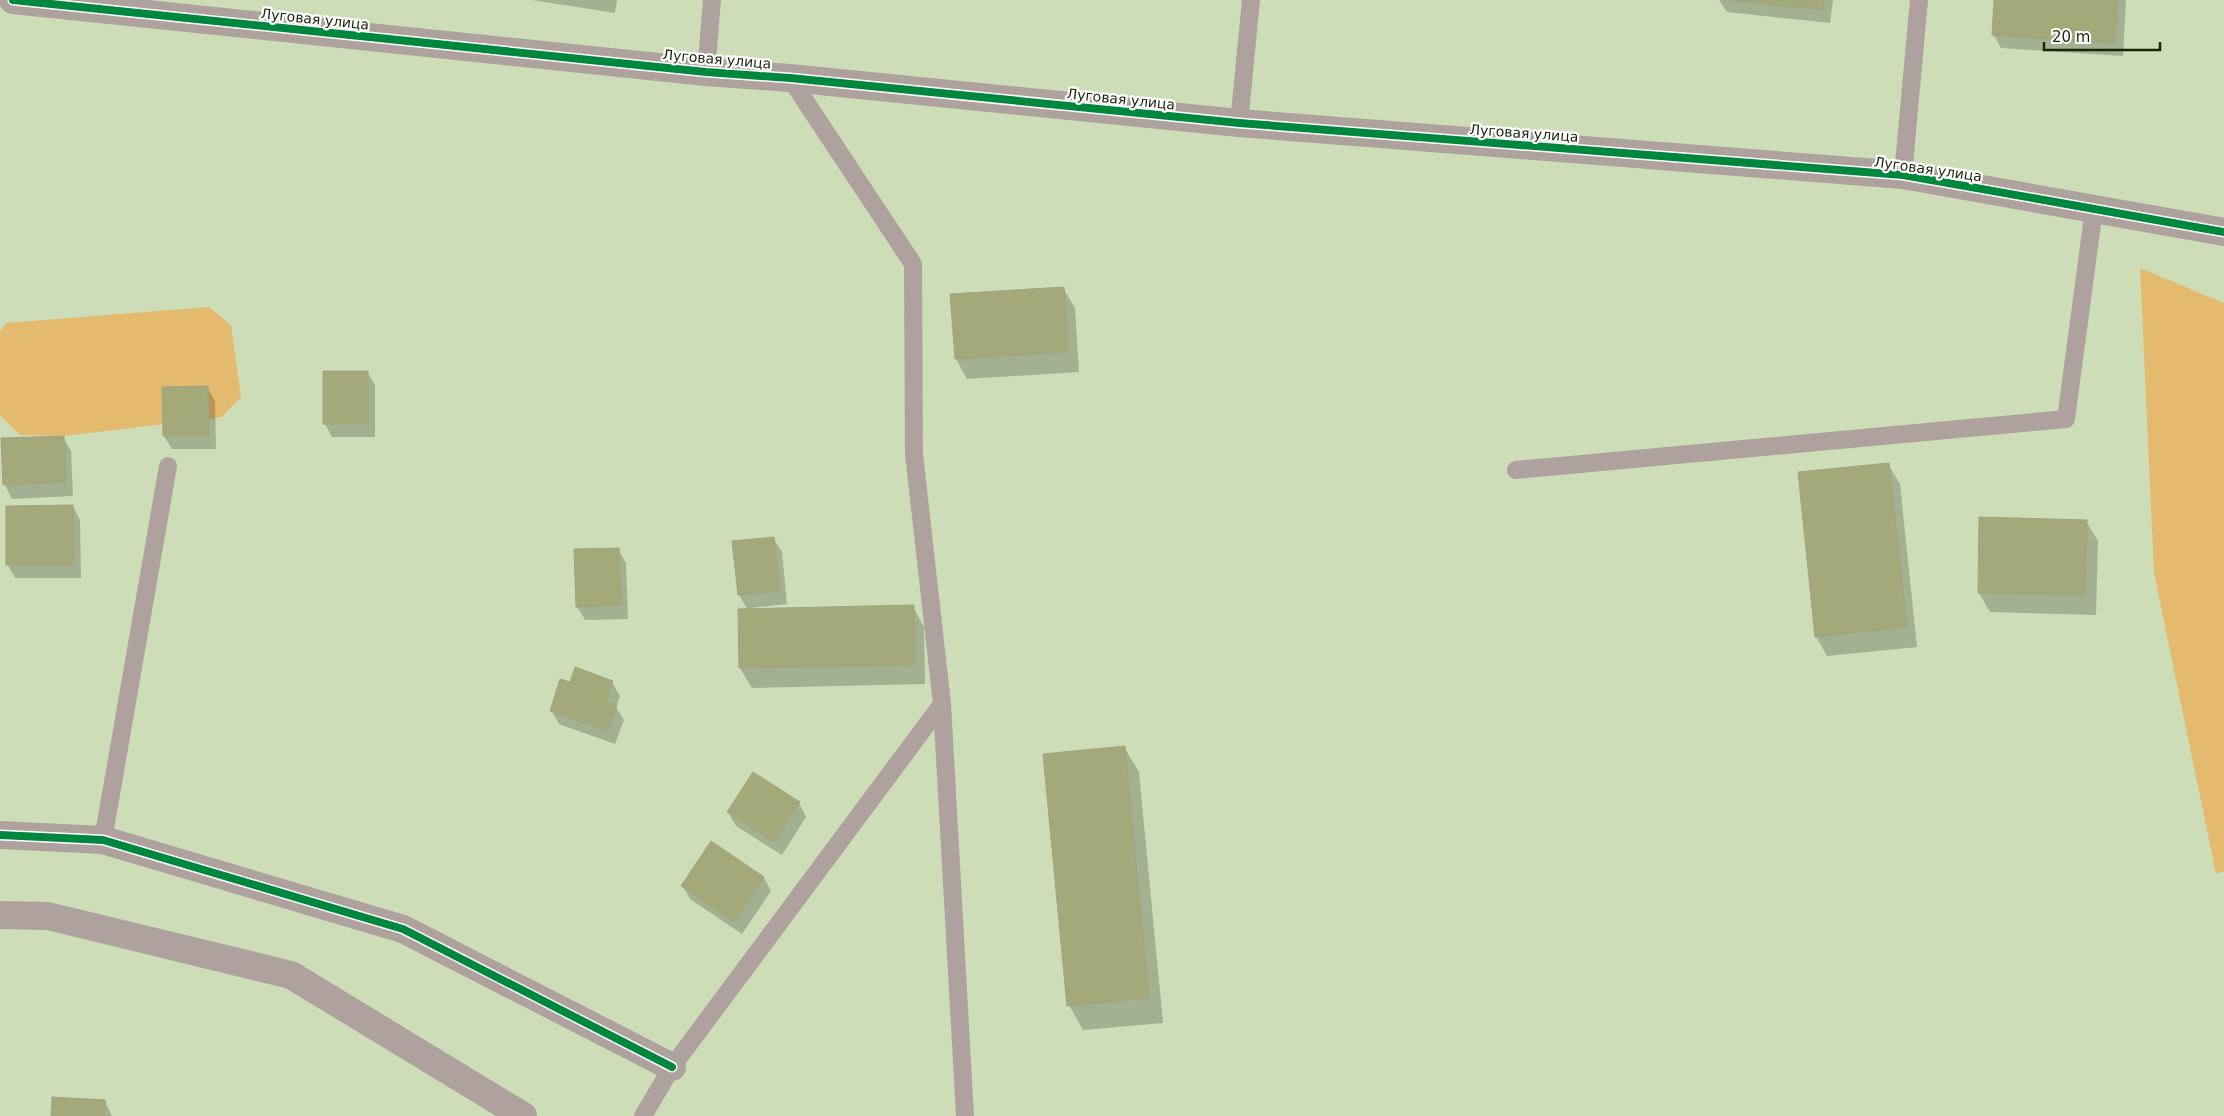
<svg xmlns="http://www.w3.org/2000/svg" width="2224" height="1116" font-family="'DejaVu Sans',sans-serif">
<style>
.green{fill:#e4bb6e}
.shadow{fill:#0003}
.building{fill:#a3a979;stroke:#9ea586}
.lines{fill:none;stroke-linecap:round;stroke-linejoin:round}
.service{stroke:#afa19e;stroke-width:18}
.minor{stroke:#afa19e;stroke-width:28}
.cycleway-casing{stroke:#fff;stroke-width:11}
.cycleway{stroke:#00873e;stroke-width:8}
.labels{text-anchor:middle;stroke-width:4.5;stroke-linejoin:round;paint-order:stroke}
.street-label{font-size:14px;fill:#1a2509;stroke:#fff}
</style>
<rect width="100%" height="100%" fill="#cdddb7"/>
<path class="green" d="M2140 268 2224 303V871L2216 874 2154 573Z
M209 307 231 325 241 397 222 417 64 436 20 435 0 415V332L6 323Z"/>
<path class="shadow" d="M532 0H617L615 13Z
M1719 0H1833L1830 23 1727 12Z
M1995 0H2126L2123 56 2001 48 1993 34Z
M1063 288 1075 308 1079 372 967 379 956 359 951 295Z
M367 372 375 385V437H332L325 424Z
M207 387 215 401 216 449H172L164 436Z
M63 437 71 451 73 496 12 499 5 485 3 439Z
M1888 464 1900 484 1917 647 1827 656 1816 636Z
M73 506 80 520 81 578H15L7 564Z
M2086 521 2098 541 2096 615 1990 612 1979 593Z
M774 539 782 552 787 604 751 608V610L913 607 924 627 925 684 752 688 740 668 739 610H748L739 595Z
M618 549 626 563 628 619 585 620 577 606Z
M612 682 620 696 616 707 624 720 615 744 559 724 551 710 571 684Z
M1124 747 1139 772 1163 1023 1083 1030 1069 1005Z
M799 803 806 817 782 855 736 826 728 812Z
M764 878 771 891 742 934 690 899 683 886Z
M105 1101 112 1116H52Z"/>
<path class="building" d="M1727 0H1824L1823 10Z
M1994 0H2118L2115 43 1992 35Z
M1064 287 1068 352 955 359 950 294Z
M323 371H368V424H323Z
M208 386 209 436H163L162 387Z
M64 436 66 482 3 485 1 438Z
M1889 463 1907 627 1815 637 1798 472Z
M73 505 74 565H6V506Z
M1979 517 2087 520 2085 595 1978 593Z
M774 537 780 591 738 595 732 541Z
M619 548 621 605 576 607 574 549Z
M914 605 915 665 739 668 738 609Z
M575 667 613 681 606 702 617 705 608 731 550 711 560 679 570 682Z
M1125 746 1149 998 1067 1006 1043 754Z
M753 772 800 802 774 842 727 812Z
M711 841 764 877 734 922 681 886Z
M52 1097 105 1100V1116H51Z"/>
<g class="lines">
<path class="service" d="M706 72 712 0
M790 78 913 264 914 454 942 704 965 1116
M1239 123 1251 0
M1903 175 1919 0
M1516 470 2066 419 2094 209
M103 840 168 466
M643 1116 672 1067 942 704"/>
<path class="minor" d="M13 0 706 72 790 78 1239 123 1903 175 2224 232
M0 835 103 840 403 929 672 1067
M0 915 48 916 291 975 523 1116"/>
<defs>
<path id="cycleway" d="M13 0 706 72 790 78 1239 123 1903 175 2224 232
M0 835 103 840 403 929 672 1067"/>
</defs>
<use href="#cycleway" class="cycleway-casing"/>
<use href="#cycleway" class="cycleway"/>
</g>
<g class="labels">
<g class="street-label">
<text transform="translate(315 19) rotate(6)" y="5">Луговая улица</text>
<text transform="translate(717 59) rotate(5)" y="5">Луговая улица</text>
<text transform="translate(1121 99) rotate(6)" y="5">Луговая улица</text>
<text transform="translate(1524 133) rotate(4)" y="5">Луговая улица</text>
<text transform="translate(1928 169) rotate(8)" y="5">Луговая улица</text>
</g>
</g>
<path d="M2044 42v8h116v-8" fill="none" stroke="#1a2509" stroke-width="2.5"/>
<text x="2052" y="42" font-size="15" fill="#1a2509" stroke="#ffffff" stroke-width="4" paint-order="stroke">20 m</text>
</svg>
